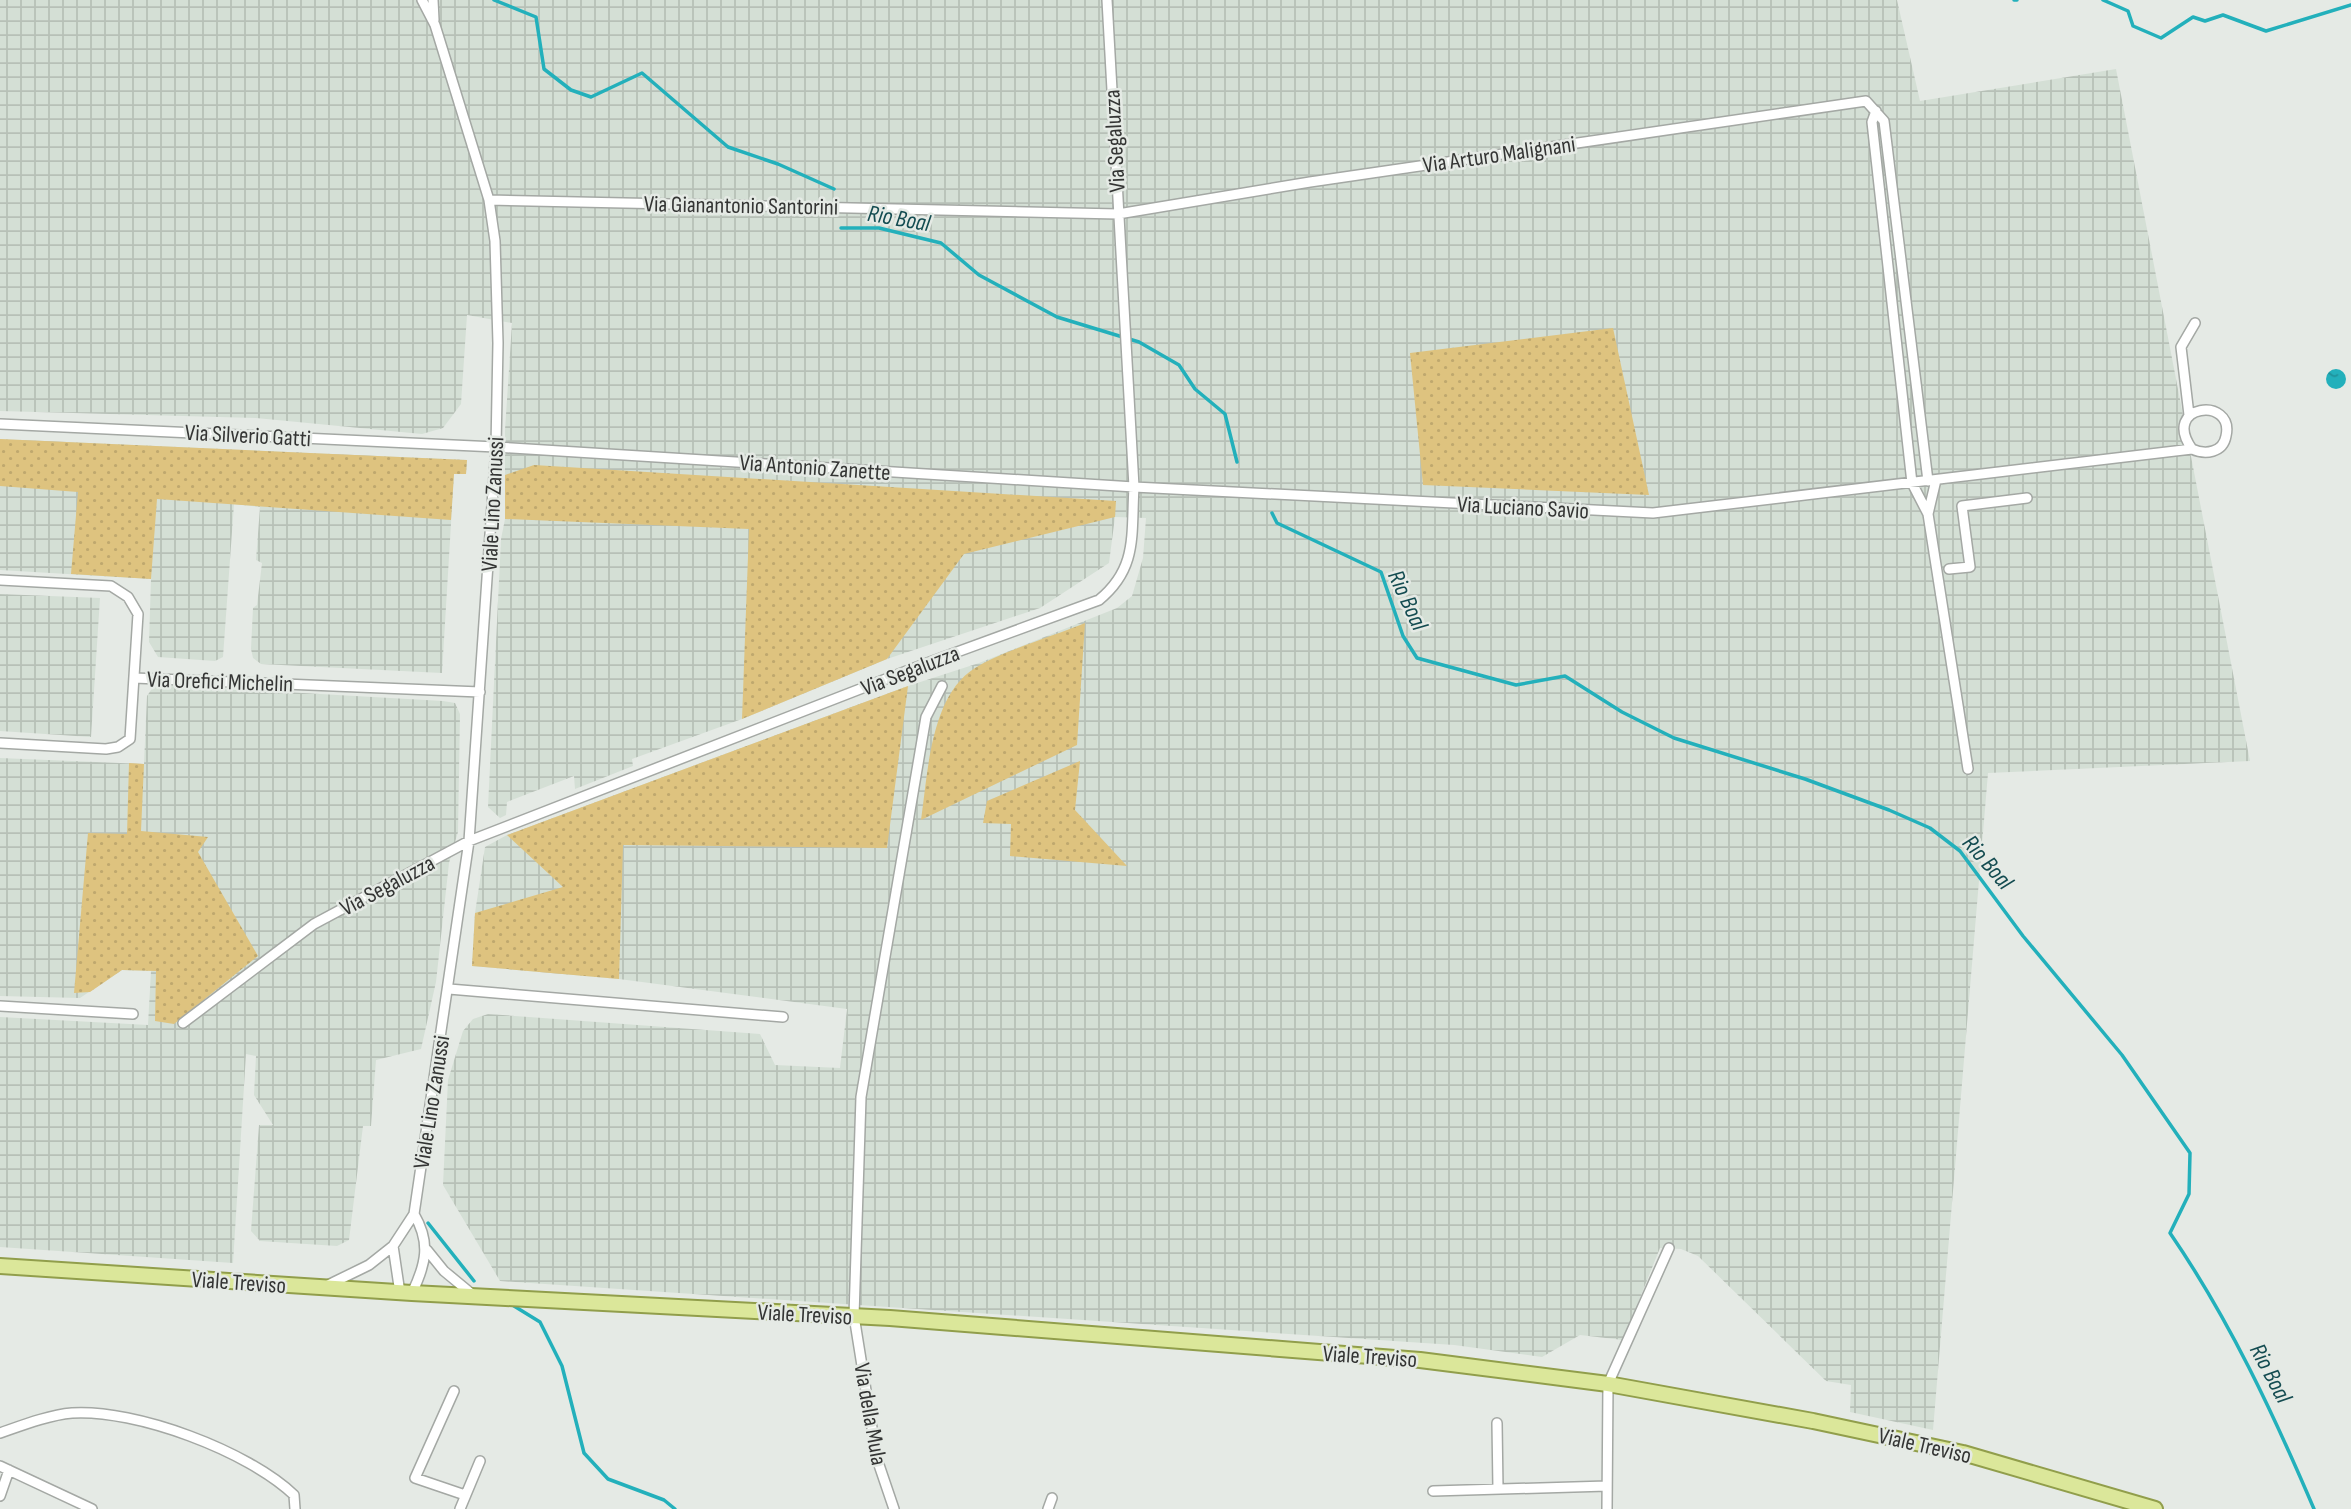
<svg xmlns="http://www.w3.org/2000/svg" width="2351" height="1509" font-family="'Sofia Sans Condensed',sans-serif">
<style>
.industrial{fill:url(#industrial-grid)}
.grass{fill:url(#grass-dots)}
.water{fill:url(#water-ripples)}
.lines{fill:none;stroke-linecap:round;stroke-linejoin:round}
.stream{stroke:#23b0bb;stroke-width:3.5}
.street-casing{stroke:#a4a8a4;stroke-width:12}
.primary-casing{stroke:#919e4b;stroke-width:18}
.street{stroke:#fff;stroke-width:9}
.primary{stroke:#dbe79a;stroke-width:14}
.labels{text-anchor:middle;stroke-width:5;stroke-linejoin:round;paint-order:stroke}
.street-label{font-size:23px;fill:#343534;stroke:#e5eae5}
.water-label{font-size:24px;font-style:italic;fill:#144c51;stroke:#e5eae5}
</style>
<defs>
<pattern id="industrial-grid" width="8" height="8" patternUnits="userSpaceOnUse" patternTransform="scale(1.75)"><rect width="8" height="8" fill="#d4dfd5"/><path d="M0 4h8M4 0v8" fill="none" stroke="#b7c0b7"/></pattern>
<pattern id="grass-dots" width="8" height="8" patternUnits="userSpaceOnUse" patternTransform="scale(1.75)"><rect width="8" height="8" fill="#dec37f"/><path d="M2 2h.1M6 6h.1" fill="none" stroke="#bfa86e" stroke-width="1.8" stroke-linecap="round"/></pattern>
<pattern id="water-ripples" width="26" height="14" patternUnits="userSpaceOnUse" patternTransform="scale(1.75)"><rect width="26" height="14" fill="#23b0bb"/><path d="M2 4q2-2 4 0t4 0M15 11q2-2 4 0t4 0" fill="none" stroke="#1f9099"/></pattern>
</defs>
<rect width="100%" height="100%" fill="#e5eae5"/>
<path class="industrial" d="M0 0H1897L1920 101 2116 69 2250 761 1988 773 1933 1430 1850 1412 1851 1385 1826 1381 1698 1256 1681 1249 1660 1248 1623 1340 1580 1335 1542 1357 1454 1345 500 1281 443 1185 448 1080 463 1031 473 1019 488 1014 760 1034 775 1065 840 1068 847 1009 619 979 472 966 475 913 485 847 507 835 908 686 979 663 1117 608 1132 596 1143 558 1146 518 1115 517 1109 563 1040 608 887 659 742 719 632 759 633 766 575 789 574 776 507 802 506 815 500 818 488 807 501 539 505 519V430L512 323 467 315 461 404 443 428 422 434 256 418 0 411Z
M0 439 467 460 466 474H454L442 673 261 664 253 658 251 649 253 608 257 605 262 563 256 560 260 507 234 504 223 657 215 661 158 657 149 642 151 579 0 570Z
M0 594 100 598 91 737 0 731Z
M162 685 443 701 455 703 460 714 458 832 449 863 436 982 421 1049 376 1060 371 1126H363L349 1240 337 1246 260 1241 251 1231 259 1125H273L254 1095 256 1056 246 1054 233 1263 0 1247V1017L148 1025 151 971 122 970 80 998 0 996V758L144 764 147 696 153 687Z"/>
<path class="grass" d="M1613 328 1649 495 1423 485 1410 353Z
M0 439 467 460 466 474H454L451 520 157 499 151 579 71 574 78 492 0 486Z
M534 465 1116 501 1115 517 964 554 887 659 742 719 749 529 505 519V475Z
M1085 623 1077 745 921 820C928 773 930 696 975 668 1002 651 1054 636 1085 623Z
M908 686 887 848 623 845 619 979 472 966 475 913 563 887 507 835Z
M1080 761 1075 810 1127 866 1010 856 1011 824 983 823 987 801Z
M129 763 144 764 141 831 208 837 198 852 258 956 174 1024 155 1021 156 971 122 970 90 992 74 993 88 833 127 834Z"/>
<path class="water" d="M2326 379a10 10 0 1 1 20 0a10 10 0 1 1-20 0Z"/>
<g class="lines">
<path class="stream" d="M494 0 536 17 544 69 571 90 591 97 642 73 728 147 778 164 834 189
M2014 0H2017
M2103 0 2128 11 2133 26 2161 38 2193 17 2205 21 2223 15 2266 31 2351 5
M841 228H879L941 243 979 275 1057 317 1139 342 1179 365 1195 389 1225 414 1237 462
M1272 513 1277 523 1381 572 1403 636 1417 658 1516 685 1565 676 1622 712 1674 738 1805 779 1889 810 1930 828 1960 851 2023 936 2122 1055 2190 1153 2189 1194 2170 1233C2229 1319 2273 1413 2314 1509
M428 1223 474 1281
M514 1306 540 1322 562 1366 584 1453 608 1479 664 1500 675 1509"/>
<defs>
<path id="street" d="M433 0 434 20
M1876 111 1872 122 1912 483 1928 514 1968 769
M489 200 1118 214 1310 182 1866 101 1884 121 1928 481
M2189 415 2181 347 2195 323
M0 424 496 447 1134 487 1653 513 2192 449C2205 455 2223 453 2226 436 2235 396 2160 404 2192 449
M1928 514 1936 480
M1949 569 1970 567 1962 506 2027 498
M0 580 111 586 128 597 138 614 130 739 118 747 106 749 0 743
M134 678 480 692
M449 989 783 1017
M0 1006 133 1014
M183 1023 314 924 469 841 927 663 1099 600C1138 568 1131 535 1134 487L1107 0
M393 1246 400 1293
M427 1250 444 1271 473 1295
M328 1285 369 1265 393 1246 414 1214 469 841 496 447 498 343 495 241 489 200 435 25 422 0
M412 1293C426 1264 431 1243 414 1214
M454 1391 415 1478 465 1495
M1497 1423 1498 1489
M0 1433C23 1425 49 1415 72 1413 136 1409 248 1451 294 1495L295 1509
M0 1466 92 1509
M1433 1491 1607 1486
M0 1496 9 1470
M460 1509 480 1461
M894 1509 877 1459 854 1316 861 1097 926 717 942 686
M1048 1509 1052 1498
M1607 1509 1608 1384 1669 1248"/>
<path id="primary" d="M0 1266 412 1293 890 1318 1420 1360 1608 1384 1813 1421 1963 1453 2155 1509"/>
</defs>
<use href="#street" class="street-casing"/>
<use href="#primary" class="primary-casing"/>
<use href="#street" class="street"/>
<use href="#primary" class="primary"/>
</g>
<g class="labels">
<g class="street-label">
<text transform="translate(1114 141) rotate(-93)" y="8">Via Segaluzza</text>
<text transform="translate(1499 154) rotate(-8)" y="8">Via Arturo Malignani</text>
<text transform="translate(741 205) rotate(1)" y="8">Via Gianantonio Santorini</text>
<text transform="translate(248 435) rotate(3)" y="8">Via Silverio Gatti</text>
<text transform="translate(815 467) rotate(4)" y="8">Via Antonio Zanette</text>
<text transform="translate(492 504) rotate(-87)" y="8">Viale Lino Zanussi</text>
<text transform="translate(1523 507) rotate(3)" y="8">Via Luciano Savio</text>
<text transform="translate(910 670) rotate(-21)" y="8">Via Segaluzza</text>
<text transform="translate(220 681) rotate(2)" y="8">Via Orefici Michelin</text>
<text transform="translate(387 885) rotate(-28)" y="8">Via Segaluzza</text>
<text transform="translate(431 1102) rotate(-81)" y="8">Viale Lino Zanussi</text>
<text transform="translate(239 1282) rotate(4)" y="8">Viale Treviso</text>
<text transform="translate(805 1314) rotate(3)" y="8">Viale Treviso</text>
<text transform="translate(1370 1356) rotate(4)" y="8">Viale Treviso</text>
<text transform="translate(871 1414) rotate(80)" y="8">Via della Mula</text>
<text transform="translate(1925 1445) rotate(13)" y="8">Viale Treviso</text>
</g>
<g class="water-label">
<text transform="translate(899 218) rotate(10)" y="8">Rio Boal</text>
<text transform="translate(1408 600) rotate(65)" y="8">Rio Boal</text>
<text transform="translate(1988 862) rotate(49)" y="8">Rio Boal</text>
<text transform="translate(2271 1373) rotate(62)" y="8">Rio Boal</text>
</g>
</g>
</svg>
